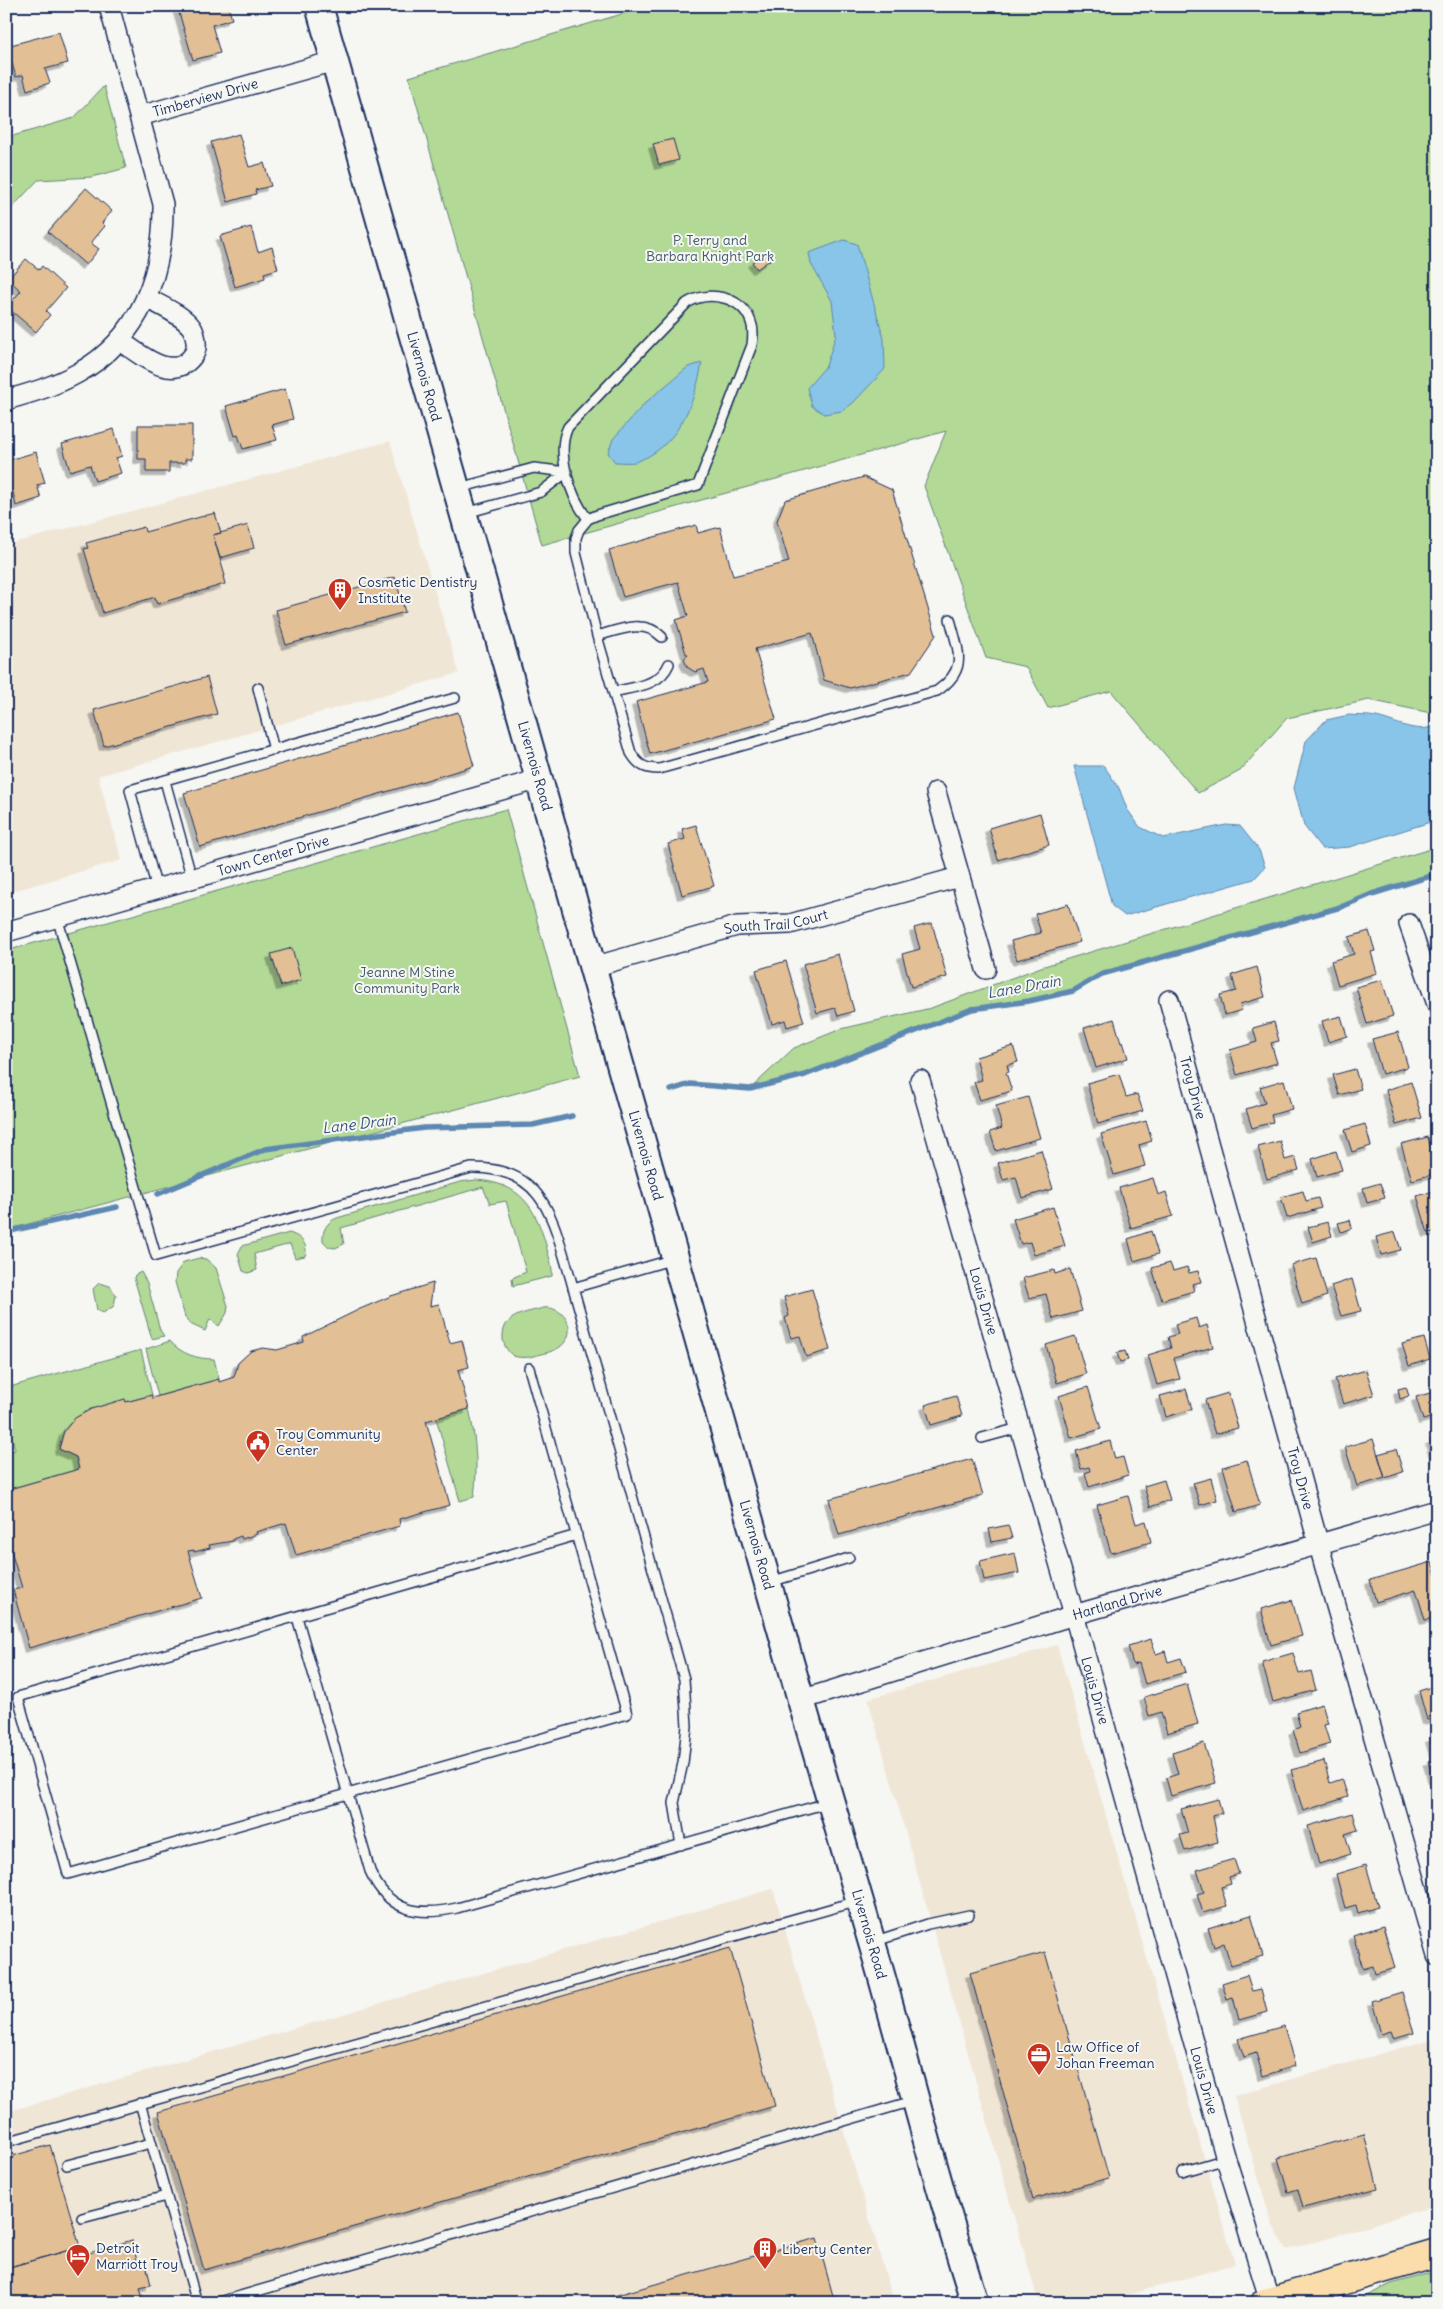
<svg xmlns="http://www.w3.org/2000/svg" width="1443" height="2309" font-family="Delius,sans-serif">
<style>
.built{fill:#f0e6d6}
.green{fill:#b2d995;stroke:#66847a}
.water{fill:#89c4e9;stroke:#5d88b1}
.lines{fill:none;stroke-linecap:round;stroke-linejoin:round}
.stream{stroke:#5d88b1;stroke-width:5.5}
.building{fill:#e2bf94;stroke:#1b2f5e;filter:url(#shadow)}
.service-casing{stroke:#1b2f5e;stroke-width:12}
.minor-casing{stroke:#1b2f5e;stroke-width:22}
.secondary-casing{stroke:#1b2f5e;stroke-width:30}
.primary-casing{stroke:#1b2f5e;stroke-width:31}
.service{stroke:#f6f6f2;stroke-width:9}
.minor{stroke:#f6f6f2;stroke-width:19}
.secondary{stroke:#f6f6f2;stroke-width:26}
.primary{stroke:#faddab;stroke-width:28}
.labels{text-anchor:middle;stroke-width:4;stroke-linejoin:round;paint-order:stroke}
.street-label{font-size:14px;fill:#1b2f5e;stroke:#f6f6f2}
.park-label{font-size:14px;fill:#415a6c;stroke:#f6f6f2}
.poi-label{font-size:14px;fill:#1b2f5e;stroke:#f6f6f2;text-anchor:start}
.water-label{font-size:15px;font-style:italic;fill:#365481;stroke:#f6f6f2}
</style>
<defs>
<filter id="shadow"><feDropShadow dx="-4.5" dy="4.5" stdDeviation="0" flood-color="#0004"/></filter>
</defs>
<rect width="100%" height="100%" fill="#f6f6f2"/>
<filter id="ink" filterUnits="userSpaceOnUse"><feTurbulence type="fractalNoise" baseFrequency=".02" numOctaves="2"/><feDisplacementMap in="SourceGraphic" scale="10" xChannelSelector="R" yChannelSelector="G"/><feConvolveMatrix kernelMatrix="1 2 1 2 8 2 1 2 1" color-interpolation-filters="sRGB"/></filter>
<g filter="url(#ink)">
<path class="built" d="M390 441 459 673 98 776 122 860 6 893V545Z
M1057 1645 1235 2264 1101 2303H1042L1036 2294 868 1699Z
M773 1889 894 2303H6V2112Z
M1432 2039 1437 2056V2205L1286 2250 1272 2224 1234 2096Z"/>
<path class="green" d="M649 6H1437V710L1431 713 1369 700 1287 718 1240 771 1198 793 1111 691 1048 708 1026 667 986 658 924 486 946 431 542 545 409 77Z
M104 86 126 168 92 177 38 180 6 214V138L74 118Z
M506 809 580 1076 6 1230V951Z
M1437 847V874L1372 894 1335 909 1252 930 1102 974 1073 991 1059 996 972 1009 805 1075 750 1089 794 1048 841 1029 931 1008 1041 967Z
M476 1180C520 1183 535 1206 546 1245 548 1255 553 1265 552 1276L513 1286 512 1278 526 1272 506 1201 490 1204 483 1187 341 1228 344 1244 335 1248 329 1247 323 1241C322 1230 327 1222 337 1218L460 1182Z
M289 1233C300 1236 309 1244 305 1256L295 1258 290 1244 254 1254 257 1270 248 1273 243 1271 238 1254 242 1246Z
M199 1258 206 1259 216 1268 228 1306 227 1313 219 1326 210 1319 205 1331 190 1324 185 1317 175 1282 176 1273 184 1262Z
M141 1272 147 1283 160 1330 164 1336 152 1339 134 1278 135 1275Z
M99 1283 110 1286 116 1295 114 1306 103 1313 97 1310 93 1289Z
M543 1308C561 1305 577 1326 565 1342 559 1350 550 1352 541 1354 531 1357 523 1359 513 1356 507 1351 502 1343 503 1335 504 1314 527 1313 543 1308Z
M170 1341C181 1354 197 1359 214 1359L219 1379 158 1396 146 1349Z
M141 1350 152 1395 126 1402 125 1400C93 1409 67 1411 59 1449L76 1457 79 1469 6 1490V1488L12 1486 10 1479 6 1480V1453L15 1450 12 1437 6 1438V1388Z
M469 1409C476 1438 478 1467 474 1497L460 1501 436 1418Z
M1437 2271V2300L1426 2303H1352L1391 2284Z"/>
<path class="water" d="M844 240 857 244 884 339 885 369 853 403 842 411 824 414 812 406 807 388 826 366 836 335 832 301 811 264 809 253Z
M702 363C695 403 677 449 635 462 629 463 621 462 615 462L608 453 613 439 645 403 688 367Z
M1349 715C1357 716 1367 715 1376 717 1396 721 1416 735 1437 725V820L1350 847 1322 849 1304 826 1294 788 1306 741 1326 720Z
M1074 766H1104L1119 788 1127 809 1140 827 1163 838 1226 825 1240 826 1259 850 1265 867 1254 879 1125 916 1112 906Z"/>
<g class="lines">
<path class="stream" d="M671 1090 690 1084 750 1089 805 1075 972 1009 1029 1001 1073 991 1102 974 1341 907 1372 894 1437 874
M158 1194 265 1149 424 1128 533 1125 572 1116
M6 1232 117 1207"/>
</g>
<path class="building" d="M177 6H228L232 19 212 25 220 53 193 60Z
M59 32 68 63 45 69 50 83 27 90 23 75 16 77 7 46Z
M239 134 249 167 264 163 271 186 255 190 256 194 228 202 211 142Z
M673 139 679 160 659 165 653 144Z
M86 188 112 211 102 223 105 226 91 243 99 249 86 265 48 232Z
M251 227 258 252 272 247 278 269 264 273 265 278 235 287 220 236Z
M765 253 770 260 757 269 752 262Z
M26 259 39 270 42 266 66 288 46 311 50 315 36 332 7 307 21 291 8 279Z
M285 389 293 419 272 425 277 440 243 449 238 435 235 436 226 406Z
M138 425H192V459H185V463H169V472H146V459H138Z
M114 429 122 456 116 458 121 473 95 481 90 465 70 471 62 444Z
M36 452 45 483 37 485 41 498 16 506 13 492 6 494V461Z
M864 477 892 490 936 635 911 672 850 688 824 680 812 633 755 649 776 719 650 754 636 702 708 682 704 669 695 672 687 667 684 659 688 654H686L676 620 688 616 678 582 623 597 609 550 696 525 698 533 720 527 733 576 789 562 777 521 785 500Z
M215 513 221 533 213 535 225 576H223L225 584 157 604 155 597 103 613 84 549 88 548 86 543 144 527 145 532Z
M248 525 254 548 220 558 213 535Z
M395 577 405 612 286 645 276 610Z
M207 677 217 714 104 746 94 710Z
M458 712 474 766 200 847 184 793Z
M1040 813 1049 845 998 860 989 828Z
M696 825 714 886 682 895 668 844 685 839 682 829Z
M1068 904 1080 942 1017 960 1011 941 1041 933 1035 914Z
M932 923 947 977 911 987 902 954 920 949 914 928Z
M1369 931 1375 951 1371 952 1377 973 1338 985 1331 961 1354 954 1349 937Z
M292 948 301 980 281 986 271 954Z
M838 954 854 1011 838 1016 835 1008 817 1013 803 964Z
M786 961 804 1022 787 1027 785 1020 772 1024 756 970Z
M1257 967 1265 997 1240 1004 1242 1010 1225 1015 1220 995 1236 991 1232 975Z
M1382 980 1393 1016 1367 1024 1356 987Z
M1341 1016 1347 1036 1328 1042 1322 1021Z
M1114 1019 1121 1043 1123 1042 1128 1058 1096 1068 1084 1028Z
M1274 1022 1279 1041 1271 1043 1277 1063 1237 1075 1230 1050 1257 1042 1253 1028Z
M1398 1032 1408 1067 1382 1074 1372 1039Z
M1013 1046 1018 1062 1007 1065 1009 1072 1006 1073 1012 1091 980 1100 974 1082 982 1080 976 1057Z
M1355 1069 1361 1089 1339 1095 1333 1075Z
M1119 1074 1126 1097 1137 1094 1143 1111 1098 1124 1087 1083Z
M1284 1080 1292 1109 1271 1115 1273 1122 1252 1128 1246 1109 1265 1103 1260 1087Z
M1411 1082 1422 1118 1396 1125 1386 1090Z
M1028 1097 1040 1138 996 1151 990 1132 1002 1128 996 1106Z
M1146 1121 1152 1141 1139 1145 1145 1166 1114 1175 1101 1134Z
M1365 1124 1371 1146 1352 1152 1345 1130Z
M1428 1137 1437 1173 1412 1180 1401 1144Z
M1280 1141 1285 1160 1295 1157 1299 1170 1267 1179 1258 1147Z
M1041 1150 1053 1189 1022 1198 1016 1177 1003 1180 998 1163Z
M1336 1151 1342 1170 1317 1177 1312 1159Z
M1153 1178 1158 1195 1166 1192 1173 1216 1131 1228 1119 1188Z
M1380 1183 1385 1198 1367 1203 1363 1188Z
M1437 1190V1231L1428 1233 1417 1196Z
M1303 1191 1306 1201 1318 1198 1321 1208 1287 1218 1281 1197Z
M1053 1207 1065 1246 1034 1255 1030 1242 1021 1244 1013 1219Z
M1350 1220 1352 1228 1341 1232 1338 1223Z
M1328 1222 1332 1236 1313 1242 1308 1227Z
M1151 1231 1158 1254 1134 1261 1128 1239Z
M1395 1232 1401 1250 1381 1255 1376 1237Z
M1316 1258 1327 1296 1302 1304 1291 1265Z
M1170 1263 1173 1271 1187 1267 1189 1273 1198 1271 1201 1282 1192 1284 1194 1291 1162 1300 1152 1268Z
M1070 1269 1082 1311 1053 1319 1046 1294 1029 1298 1023 1278 1054 1270 1055 1274Z
M1352 1279 1361 1311 1341 1316 1331 1286Z
M433 1283 430 1306 439 1304 450 1343 462 1340 469 1367 458 1370 469 1409 426 1421 450 1505 399 1519 400 1526 296 1555 286 1523 256 1532 257 1534 242 1539 241 1536 233 1539V1541L209 1545 210 1548 194 1552V1550L188 1551 202 1598 29 1648 13 1590 22 1588 6 1534V1490L79 1469 76 1457 59 1449 64 1431 75 1418 91 1409 125 1399 126 1402 152 1395V1398L219 1379V1382L234 1377 238 1363 251 1351 263 1348 277 1350 304 1342 303 1337 360 1309 391 1296Z
M812 1289 830 1350 806 1357 800 1336 791 1338 785 1318 789 1316 784 1297Z
M1196 1318 1199 1328 1207 1325 1213 1347 1174 1358 1180 1379 1157 1385 1148 1355 1171 1348 1168 1337 1178 1334 1175 1324Z
M1075 1336 1086 1374 1057 1383 1046 1345Z
M1424 1338 1430 1359 1409 1366 1402 1344Z
M1125 1351 1128 1360 1120 1362 1117 1353Z
M1366 1370 1374 1395 1343 1404 1335 1379Z
M1088 1387 1101 1429 1071 1438 1059 1396Z
M1406 1387 1409 1396 1400 1399 1398 1389Z
M1186 1389 1192 1409 1166 1417 1160 1396Z
M1437 1391V1416L1423 1420 1416 1397Z
M1228 1393 1238 1428 1215 1434 1205 1400Z
M956 1396 962 1416 931 1425 925 1405Z
M1373 1439 1385 1478 1357 1486 1345 1447Z
M1437 1439V1463L1430 1440Z
M1110 1441 1115 1459 1123 1457 1128 1475 1089 1487 1085 1473 1090 1471 1089 1467 1081 1469 1076 1451Z
M1396 1449 1403 1472 1385 1478 1378 1454Z
M972 1459 983 1495 839 1535 829 1499Z
M1247 1460 1260 1505 1236 1512 1223 1467Z
M1211 1478 1217 1500 1200 1505 1193 1483Z
M1164 1480 1170 1500 1150 1507 1144 1486Z
M1128 1496 1136 1524 1146 1521 1151 1542 1111 1553 1097 1505Z
M1008 1525 1012 1538 992 1542 989 1529Z
M1015 1553 1019 1573 984 1580 980 1561Z
M1432 1562 1437 1579V1617L1425 1620 1416 1590 1376 1602 1370 1580Z
M1292 1600 1302 1636 1271 1645 1261 1609Z
M1151 1639 1156 1654 1165 1651 1168 1662 1181 1658 1186 1672 1145 1684 1139 1663 1133 1665 1128 1646Z
M1293 1653 1299 1674 1311 1671 1316 1690 1273 1702 1262 1662Z
M1187 1684 1198 1724 1167 1733 1161 1712 1149 1716 1144 1697Z
M1437 1685V1718L1427 1720 1419 1691Z
M1322 1704 1328 1724 1324 1725 1330 1744 1300 1753 1293 1730 1300 1727 1296 1712Z
M1437 1736V1778L1433 1779 1428 1761 1436 1758 1430 1738Z
M1204 1743 1216 1783 1171 1796 1166 1778 1178 1774 1172 1753Z
M1324 1761 1330 1783 1342 1779 1348 1797 1303 1811 1291 1770Z
M1218 1799 1222 1813 1213 1816 1218 1842 1185 1851 1180 1835 1188 1833 1181 1809Z
M1353 1813 1358 1830 1345 1834 1351 1854 1319 1864 1308 1826Z
M1234 1859 1239 1874 1229 1877 1231 1884 1221 1887 1227 1906 1203 1913 1197 1894 1204 1892 1197 1870Z
M1366 1865 1378 1907 1358 1913 1356 1905 1345 1908 1336 1874Z
M1251 1915 1263 1956 1231 1965 1224 1943 1214 1947 1208 1928Z
M1383 1926 1395 1968 1375 1974 1373 1966 1363 1969 1353 1935Z
M730 1948 775 2106 204 2270 158 2112Z
M1045 1952 1109 2178 1033 2199 970 1973Z
M1247 1975 1252 1991 1261 1989 1267 2012 1239 2020 1233 1997 1227 1999 1222 1983Z
M1402 1992 1414 2033 1394 2039 1391 2031 1381 2034 1372 2001Z
M1284 2026 1295 2066 1263 2076 1256 2053 1244 2057 1238 2039Z
M1364 2134 1378 2188 1303 2208 1298 2189 1288 2192 1278 2158Z
M50 2145 80 2247 6 2268V2158Z
M817 2238 835 2303H589Z
M132 2240 137 2261 145 2260 151 2285 140 2288 144 2303H6V2268L80 2247 83 2255Z"/>
<g class="lines">
<defs>
<path id="service" d="M459 488 534 468 567 472 541 492 466 513
M588 519C571 498 555 453 568 427L687 303C708 290 742 296 751 322 754 330 753 337 752 345L698 485 597 515 588 519 579 530 576 538V553L597 636 631 753C638 765 645 769 659 769L937 691C969 669 958 651 950 619
M597 636C619 630 644 618 662 637
M258 688 274 750
M613 692C634 687 660 686 669 664
M165 781 192 879
M157 889 130 790 455 698
M57 917 156 1256 471 1168C543 1167 552 1216 569 1273L684 1679 687 1726 683 1763 674 1803 681 1845
M573 1288 674 1259
M529 1368 627 1714 68 1874 18 1697 577 1535
M982 1438 1019 1428
M770 1582 849 1558
M297 1617 370 1871C388 1911 417 1917 457 1908L827 1803
M873 1942 928 1924 969 1915
M140 2103 197 2303
M6 2142 858 1901
M67 2165 151 2143
M1182 2172 1226 2159
M82 2218 166 2196
M216 2303 913 2101"/>
<g id="minor">
<path id="s1" d="M140 116 334 61"/>
<path d="M119 340C140 354 173 385 194 354 198 348 196 335 192 328 183 315 161 306 147 298"/>
<path d="M6 400C31 393 55 386 78 373 141 338 164 272 163 204L109 6"/>
<path d="M936 792 986 969"/>
<path d="M1409 924 1437 1004"/>
<path id="s2" d="M6 932 540 779"/>
<path id="s3" d="M593 967 737 926 790 924 959 877"/>
<path id="s4" d="M1169 1000 1326 1571 1437 1956"/>
<path id="s5" d="M920 1080 1071 1604 1226 2159 1270 2301"/>
<path id="s6" d="M801 1700 1074 1615 1437 1510"/>
</g>
<g id="secondary">
<path id="s7" d="M319 6 801 1700C824 1781 849 1862 872 1943 907 2063 936 2184 975 2303"/>
</g>
<path id="primary" d="M1265 2303 1437 2253"/>
</defs>
<use href="#service" class="service-casing"/>
<use href="#minor" class="minor-casing"/>
<use href="#secondary" class="secondary-casing"/>
<use href="#primary" class="primary-casing"/>
<use href="#service" class="service"/>
<use href="#minor" class="minor"/>
<use href="#secondary" class="secondary"/>
<use href="#primary" class="primary"/>
</g>
</g>
<defs>
<symbol id="building-pin" viewBox="-11 -11 22 30"><path d="M0 17L-7.5 6A9.5 9.5 0 1 1 7.5 6Z" fill="#c8321e" stroke="#f6f6f2"/><path d="M-4-6H4V6H1V3H-1V6H-4ZM-2.5-4.3h1.7v1.8h-1.7ZM.8-4.3h1.7v1.8H.8ZM-2.5-1h1.7V.8h-1.7ZM.8-1h1.7V.8H.8Z" fill="#fff"/></symbol>
<symbol id="civic-pin" viewBox="-11 -11 22 30"><path d="M0 17L-7.5 6A9.5 9.5 0 1 1 7.5 6Z" fill="#c8321e" stroke="#f6f6f2"/><path d="M-.6-6.5H3V-4.5H.6V-3L4-1V1h2V6H-6V1h2V-1L-.6-3ZM-1.2 2.5V6h2.4V2.5Z" fill="#fff"/></symbol>
<symbol id="office-pin" viewBox="-11 -11 22 30"><path d="M0 17L-7.5 6A9.5 9.5 0 1 1 7.5 6Z" fill="#c8321e" stroke="#f6f6f2"/><path d="M-6-3h4V-5.5h4V-3h4V5H-6ZM-1-4.5V-3h2v-1.5ZM-6 0V1H6V0Z" fill="#fff"/></symbol>
<symbol id="hotel-pin" viewBox="-11 -11 22 30"><path d="M0 17L-7.5 6A9.5 9.5 0 1 1 7.5 6Z" fill="#c8321e" stroke="#f6f6f2"/><path d="M-6-4.5h1.5V1H6V5H4.5V3h-9V5H-6ZM-4 0a1.8 1.8 0 1 1 3.6 0ZM.5 0V-2.5h3Q6-2.5 6 0Z" fill="#fff"/></symbol>
</defs>
<g fill-rule="evenodd">
<use href="#building-pin" x="326" y="576" width="28" height="38"/>
<use href="#civic-pin" x="244" y="1428" width="28" height="38"/>
<use href="#office-pin" x="1025" y="2041" width="28" height="38"/>
<use href="#building-pin" x="751" y="2235" width="28" height="38"/>
<use href="#hotel-pin" x="64" y="2242" width="28" height="38"/>
</g>
<g class="labels">
<g class="street-label">
<text dy="5" stroke="none"><textPath href="#s1" startOffset="68">Timberview Drive</textPath></text>
<text dy="5" stroke="none"><textPath href="#s7" startOffset="385">Livernois Road</textPath></text>
<text dy="5" stroke="none"><textPath href="#s7" startOffset="790">Livernois Road</textPath></text>
<text dy="5" stroke="none"><textPath href="#s2" startOffset="278">Town Center Drive</textPath></text>
<text dy="5" stroke="none"><textPath href="#s3" startOffset="189">South Trail Court</textPath></text>
<text dy="5" stroke="none"><textPath href="#s4" startOffset="91">Troy Drive</textPath></text>
<text dy="5" stroke="none"><textPath href="#s7" startOffset="1195">Livernois Road</textPath></text>
<text dy="5" stroke="none"><textPath href="#s5" startOffset="230">Louis Drive</textPath></text>
<text dy="5" stroke="none"><textPath href="#s4" startOffset="496">Troy Drive</textPath></text>
<text dy="5" stroke="none"><textPath href="#s7" startOffset="1600">Livernois Road</textPath></text>
<text dy="5" stroke="none"><textPath href="#s6" startOffset="331">Hartland Drive</textPath></text>
<text dy="5" stroke="none"><textPath href="#s5" startOffset="635">Louis Drive</textPath></text>
<text dy="5" stroke="none"><textPath href="#s7" startOffset="2005">Livernois Road</textPath></text>
<text dy="5" stroke="none"><textPath href="#s5" startOffset="1040">Louis Drive</textPath></text>
</g>
<g class="park-label">
<text x="710" y="245">P. Terry and<tspan x="710" dy="16">Barbara Knight Park</tspan></text>
<text x="407" y="977">Jeanne M Stine<tspan x="407" dy="16">Community Park</tspan></text>
</g>
<g class="poi-label">
<text x="358" y="587">Cosmetic Dentistry<tspan x="358" dy="16">Institute</tspan></text>
<text x="276" y="1439">Troy Community<tspan x="276" dy="16">Center</tspan></text>
<text x="1056" y="2052">Law Office of<tspan x="1056" dy="16">Johan Freeman</tspan></text>
<text x="96" y="2253">Detroit<tspan x="96" dy="16">Marriott Troy</tspan></text>
<text x="782" y="2254">Liberty Center</text>
</g>
<g class="water-label">
<text transform="translate(1024 987) rotate(-10)" y="5">Lane Drain</text>
<text transform="translate(359 1124) rotate(-7)" y="5">Lane Drain</text>
</g>
</g>
<rect width="1443" height="2309" fill="none" stroke="#f6f6f2" stroke-width="25"/>
<rect x="12" y="12" width="1418" height="2284" fill="none" stroke="#1b2f5e" stroke-width="2" filter="url(#ink)"/>
</svg>
